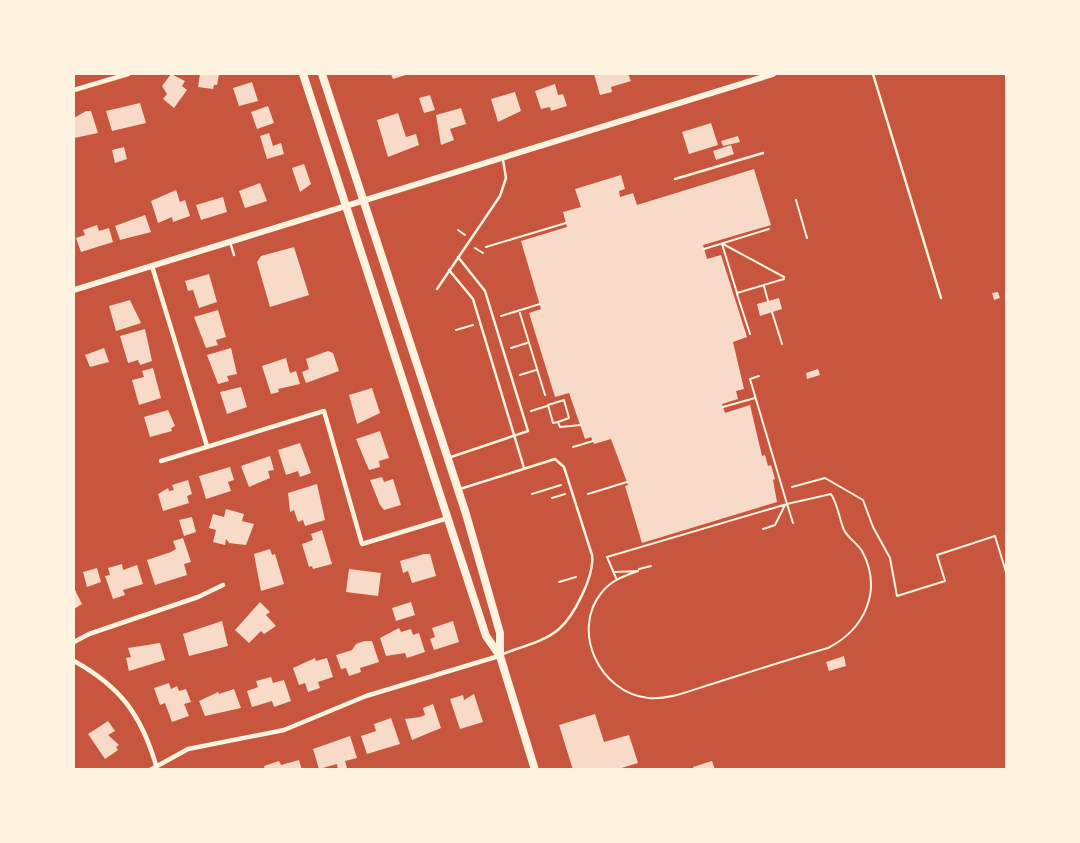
<svg xmlns="http://www.w3.org/2000/svg" width="1080" height="843" font-family="'PT Sans',sans-serif">
<style>
.building{fill:#f7dbc8}
.lines{fill:none;stroke-linecap:round;stroke-linejoin:round}
.path{stroke:#fff3e0;stroke-width:2}
.service{stroke:#fff3e0;stroke-width:2.5}
.minor{stroke:#fff3e0;stroke-width:4.5}
.tertiary{stroke:#fff3e0;stroke-width:6}
.primary{stroke:#fff3e0;stroke-width:8}
</style>
<rect width="100%" height="100%" fill="#c8553d"/>
<path class="building" d="M171 74 185 81 182 86 187 90 174 108 163 99 167 94 162 86Z
M200 74H219L217 85H214L213 89 198 87Z
M391 74H409L393 79Z
M594 74H628L631 81 611 87 612 92 600 95Z
M252 82 258 101 239 106 233 88Z
M555 84 558 95 563 94 567 106 551 111 550 107 541 109 535 91Z
M515 92 521 111 498 122 491 99Z
M430 95 435 110 424 113 419 98Z
M140 103 146 123 112 131 106 111Z
M268 106 274 123 257 129 251 112Z
M461 108 466 124 450 129 454 140 441 145 436 115Z
M86 111H91L98 133 74 138V118Z
M398 113 406 137 416 134 419 145 388 157 377 120Z
M711 123 718 145 689 154 682 132Z
M269 133 273 146 281 143 284 154 267 159 260 136Z
M738 136 740 142 723 146 721 141Z
M731 145 734 154 716 160 713 151Z
M124 147 127 159 115 163 112 150Z
M304 164 311 184 300 192 292 168Z
M754 169 771 225 703 245 707 259 721 255 747 337 733 342 744 389 736 391 738 399 722 404 725 413 750 405 762 456 765 455 768 466 771 465 775 479 773 480 777 502 642 543 625 486 628 485 611 439 594 444 591 437 585 439 569 393 555 397 529 313 541 309 521 241 567 227 563 212 581 207 575 189 621 175 625 189 619 191 620 197 633 193 637 205Z
M260 183 267 201 245 208 239 191Z
M176 190 180 202 185 200 190 216 173 222 172 217 158 223 151 201Z
M223 197 227 212 201 220 196 205Z
M145 215 151 232 120 240 115 226Z
M97 225 99 231 109 228 113 242 81 252 76 238 85 235 83 230Z
M294 247 309 295 270 307 257 262 261 256Z
M209 274 217 302 199 308 193 290 188 291 185 281Z
M998 292 1000 298 994 300 992 293Z
M779 298 782 309 760 316 757 304Z
M130 300 141 323 116 331 109 306Z
M218 310 226 337 216 340 218 345 206 348 194 317Z
M145 329 152 361 140 365 138 360 128 363 120 336Z
M104 348 109 362 90 367 85 355Z
M231 348 237 374 227 376 229 381 218 384 207 355Z
M328 351 333 353 339 371 306 383 302 372 309 369 306 359Z
M286 358 290 373 296 371 300 384 278 389 279 392 271 394 262 366Z
M153 368 161 398 139 405 132 380 144 377 142 371Z
M818 369 820 375 807 379 806 373Z
M241 387 247 407 227 414 220 392Z
M372 388 380 413 357 424 349 395Z
M168 410 175 426 171 428 172 431 150 437 144 417Z
M380 431 389 458 379 461 380 467 369 470 356 439Z
M300 443 311 473 300 477 298 471 286 475 278 450Z
M270 456 274 470 268 471 270 478 249 487 241 466Z
M230 467 234 480 228 482 231 491 206 499 199 476Z
M382 477 384 482 393 479 401 505 384 510 380 505 370 480Z
M188 480 192 494 187 496 189 503 163 511 158 494 168 488 169 491 174 490 172 485Z
M317 484 325 520 305 526 303 520 298 522 294 510 290 512 288 493Z
M226 509 244 514 242 521 254 524 246 545 229 543 226 539 225 545 213 542 216 530 209 528 213 514 224 517Z
M192 517 196 532 184 536 179 520Z
M322 530 332 564 313 569 312 566 309 567 302 544 313 540 311 534Z
M183 538 191 562 184 564 187 575 155 585 147 560 171 552 176 549 173 541Z
M270 549 272 555 275 554 284 584 261 591 254 554Z
M424 554H430L436 576 412 583 408 571 403 573 400 561Z
M122 564 123 570 137 565 143 584 123 590 125 595 113 599 105 576 110 575 108 568Z
M97 568 101 582 87 587 83 572Z
M349 569 381 573 378 596 346 592Z
M74 588 82 604 74 609Z
M260 602 270 612 266 615 276 626 264 634 261 631 249 643 235 630Z
M411 602 415 615 396 621 392 608Z
M222 621 228 646 189 656 183 634Z
M453 621 459 642 434 650 430 639 435 637 432 628Z
M399 628 401 632 411 629 413 635 419 633 425 652 407 658 405 653 386 656 380 638Z
M364 641H372L379 662 360 668 361 672 349 676 346 668 341 669 336 655 352 650 356 644Z
M160 643 165 660 129 671 126 658 131 657 128 648Z
M844 656 846 666 829 671 826 662Z
M315 658 316 661 327 658 333 677 318 682 320 688 308 692 305 683 299 685 293 668Z
M271 677 273 683 284 680 291 701 274 707 272 701 252 707 247 691 258 687 256 681Z
M169 683 171 689 177 686 179 691 186 689 191 702 184 704 189 716 172 722 165 703 160 705 154 688Z
M234 689 241 708 205 716 199 701 218 692 219 694Z
M474 694 483 722 460 729 450 699 463 695 464 700Z
M433 704 441 728 412 740 405 719 420 717 425 715 423 708Z
M595 714 604 742 629 735 638 763 615 770H573L559 725Z
M391 718 400 744 367 754 361 736 376 731 374 724Z
M108 721 115 731 108 735 119 745 116 747 118 750 105 759 88 734Z
M350 736 357 758 345 761 347 768 338 770 337 764 319 769 313 749Z
M299 760 302 770H265L264 766 279 761 281 765Z
M712 761 715 770H694L693 767Z"/>
<g class="lines">
<path class="path" d="M796 200 807 238
M458 230 465 235
M722 244 737 293 784 279
M723 244 784 277
M486 247 566 223
M475 248 483 253
M704 249 769 229
M764 286 768 301
M737 294 750 334
M519 310 545 395
M772 312 782 344
M501 316 540 304
M456 330 473 325
M511 348 527 343
M520 375 536 370
M723 407 755 398
M531 411 547 406
M558 422 553 423 548 405 564 400 569 418 558 422 560 427 581 425
M573 447 593 441
M792 487 825 478 863 500 873 527 890 558 897 596 945 581 937 555 995 536 1006 572
M532 494 561 485
M588 494 627 482
M552 498 565 494
M763 529 775 525 785 505
M639 569 651 566
M614 572 638 571C624 576 612 580 602 592 570 631 600 693 648 698 671 700 694 689 715 683 753 671 790 659 828 648 865 629 883 590 862 551 857 543 848 538 844 530 839 518 838 505 831 494L787 504 750 379 759 376
M616 578 607 557 787 504 793 523
M559 582 576 577"/>
<path class="service" d="M873 74 941 298
M675 179 763 153
M230 242 234 255
M449 270 473 299 524 468
M437 289 500 196 506 178 503 160
M448 458 528 431 485 291 458 257
M460 489 555 459 564 467 592 555C595 575 574 616 559 629 544 642 520 647 503 654"/>
<path class="minor" d="M74 90 128 74
M152 266 207 446
M161 461 324 411 362 544 448 518
M74 642 89 634 198 597 223 585
M74 661C121 687 141 715 156 765
M150 770 188 749 284 730 366 696 499 656"/>
<path class="tertiary" d="M74 290 773 74"/>
<path class="primary" d="M303 74 486 636 500 656 535 770
M322 74 466 514 500 633V656"/>
</g>
<rect width="1080" height="843" fill="none" stroke="#fff3e0" stroke-width="150"/>
</svg>
